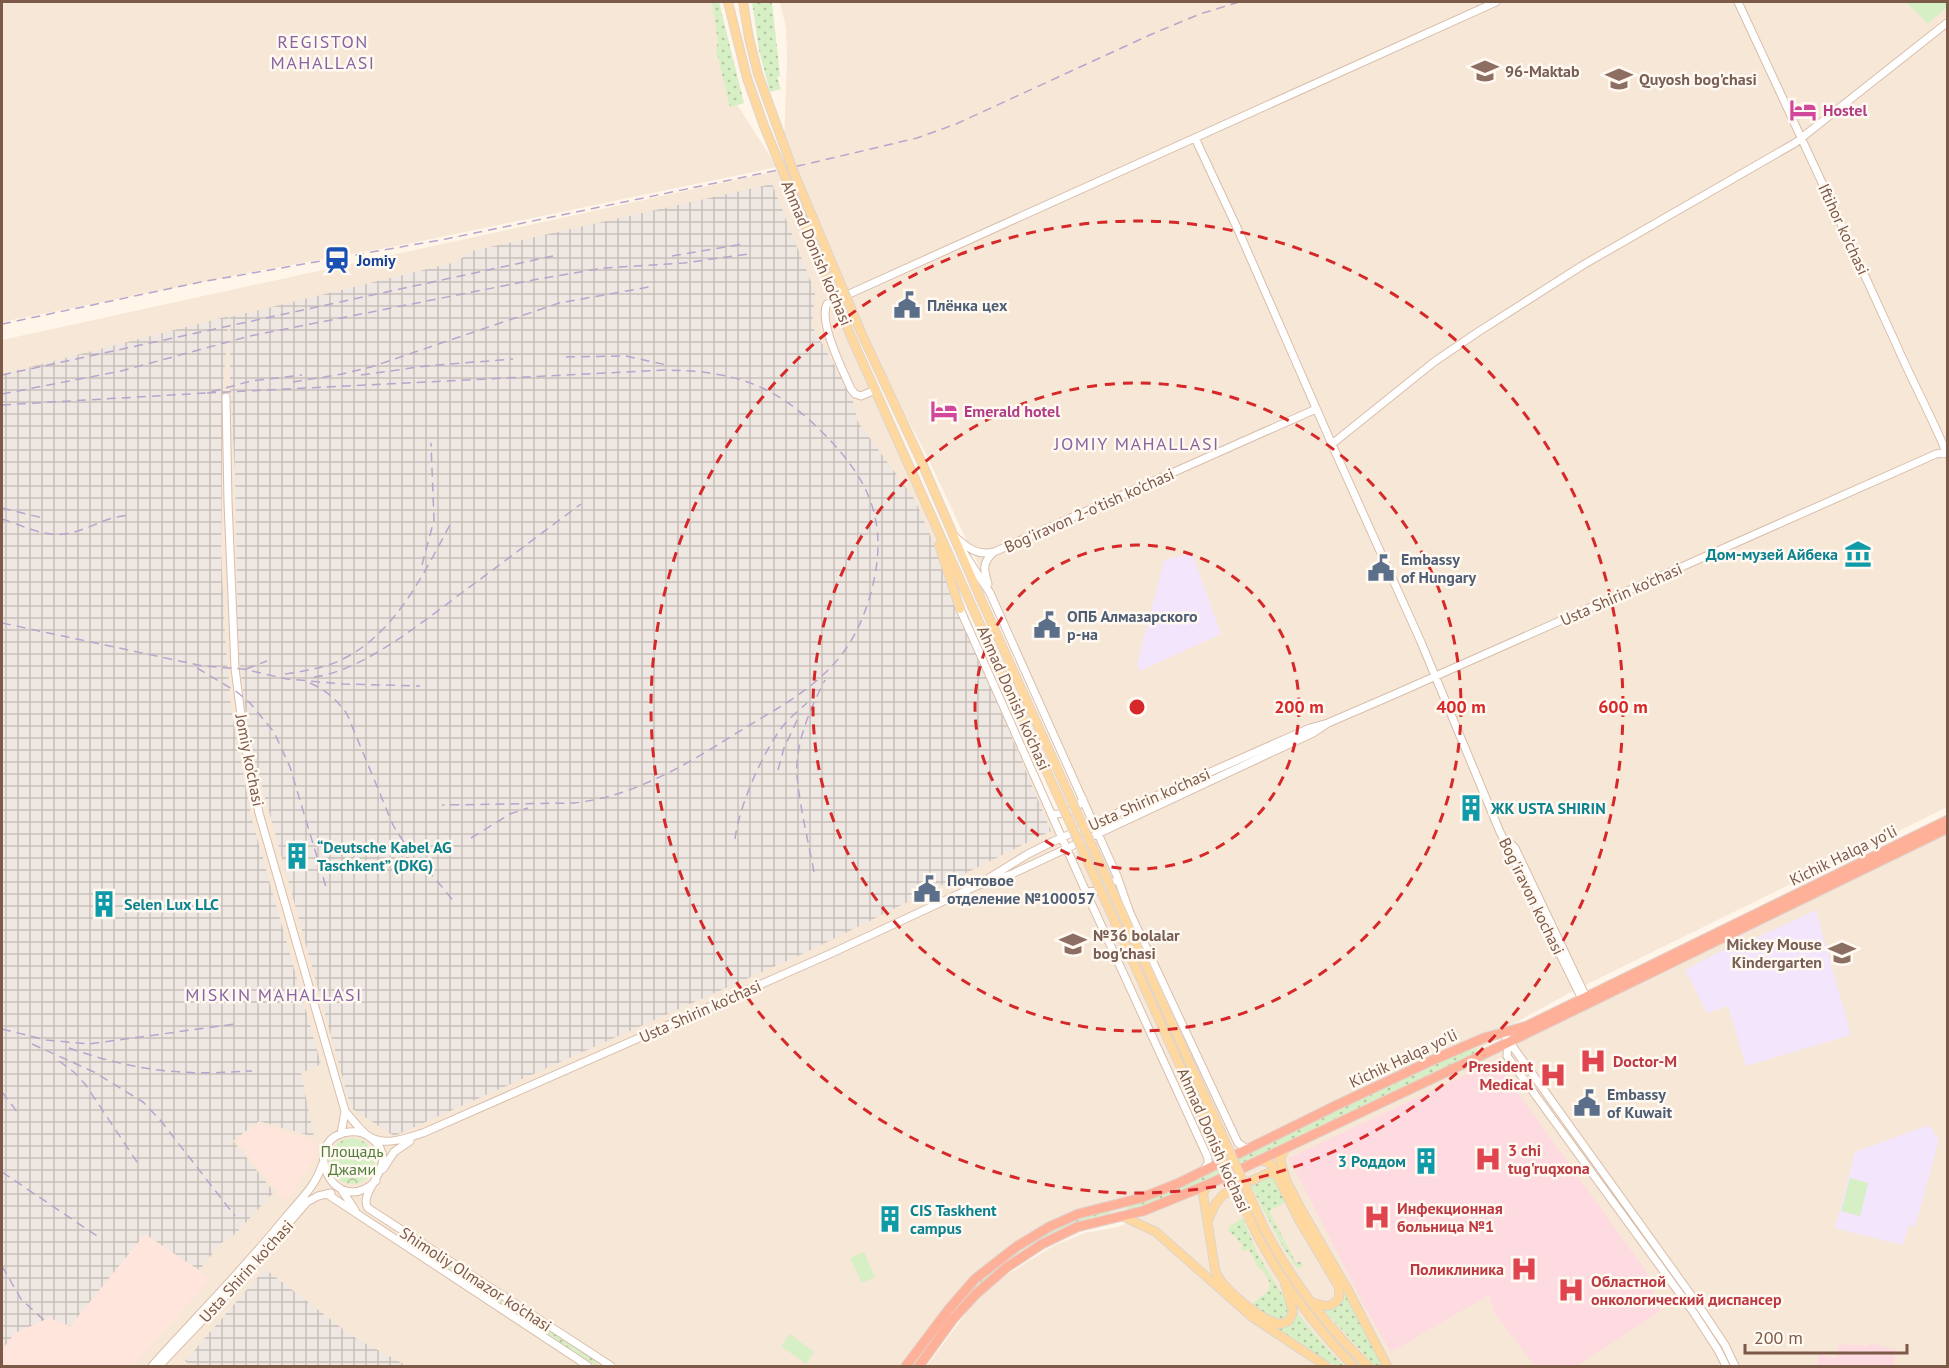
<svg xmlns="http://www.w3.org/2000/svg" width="1949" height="1368" font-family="'PT Sans',sans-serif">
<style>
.residential{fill:#f7e7d6}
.commercial{fill:#ffe5dc}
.industrial{fill:url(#industrial-grid)}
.education{fill:#f2e5fc}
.medical{fill:#fedbe0}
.grass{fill:url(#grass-dots)}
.forest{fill:url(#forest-crowns)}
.pitch{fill:#d7efc4}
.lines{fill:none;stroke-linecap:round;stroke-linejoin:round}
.secondary-casing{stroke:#d9beab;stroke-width:9}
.primary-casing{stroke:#ddd4cf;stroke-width:10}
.highway-casing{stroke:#ddd4cf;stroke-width:11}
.secondary{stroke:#fff;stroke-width:7}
.primary{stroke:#ffd89f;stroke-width:8}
.highway{stroke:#ffb099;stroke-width:9}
.rail{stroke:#b8a4cc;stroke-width:1.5;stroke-dasharray:9 6;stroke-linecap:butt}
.primary-bridge-casing{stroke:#ddd4cf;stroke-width:10;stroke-linecap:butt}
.primary-bridge{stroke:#ffd89f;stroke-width:8}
.ring{fill:none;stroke:#d62828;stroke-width:3;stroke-dasharray:10 8}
.labels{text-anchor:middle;stroke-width:5;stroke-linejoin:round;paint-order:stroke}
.education-label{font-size:16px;font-weight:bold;fill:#785e54;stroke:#fff9f1;text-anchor:start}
.hotel-label{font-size:16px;font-weight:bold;fill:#b23c85;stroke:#fff9f1;text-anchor:start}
.street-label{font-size:16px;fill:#7d5948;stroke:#fff9f1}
.transit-label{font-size:16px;font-weight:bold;fill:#164399;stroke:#fff9f1;text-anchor:start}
.service-label{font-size:16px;font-weight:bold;fill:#4e5e75;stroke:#fff9f1;text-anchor:start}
.culture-label{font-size:16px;font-weight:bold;fill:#0d838f;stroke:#fff9f1;text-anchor:start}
.health-label{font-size:16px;font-weight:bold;fill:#be3a42;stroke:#fff9f1;text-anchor:start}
.park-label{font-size:16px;fill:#527e3c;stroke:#fff9f1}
.neighbourhood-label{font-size:18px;letter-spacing:1.5px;fill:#8a64a0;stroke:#fff9f1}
.centre{fill:#d62828;stroke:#fff9f1;stroke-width:3}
.ring-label{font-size:18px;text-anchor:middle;font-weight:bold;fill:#d62828;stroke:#fff9f1;stroke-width:5;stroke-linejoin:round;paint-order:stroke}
</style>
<defs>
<pattern id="industrial-grid" width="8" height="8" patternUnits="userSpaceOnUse" patternTransform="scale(1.5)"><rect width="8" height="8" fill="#efe8e2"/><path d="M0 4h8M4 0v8" fill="none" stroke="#c7bfb9"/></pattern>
<pattern id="grass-dots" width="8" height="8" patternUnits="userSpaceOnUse" patternTransform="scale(1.5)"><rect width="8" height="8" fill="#d7efc4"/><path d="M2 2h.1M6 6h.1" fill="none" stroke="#b4c5a1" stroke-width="1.8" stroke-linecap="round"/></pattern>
<pattern id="forest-crowns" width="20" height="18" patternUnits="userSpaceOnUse" patternTransform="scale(1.5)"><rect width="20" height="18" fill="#d7efc4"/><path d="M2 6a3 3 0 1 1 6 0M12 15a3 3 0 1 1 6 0" fill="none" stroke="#b4c5a1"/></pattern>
</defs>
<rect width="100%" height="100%" fill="#fff5e9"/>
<path class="residential" d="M2 2H713L736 103 777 167 407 244 262 270 2 322Z
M780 2H1947V16L1932 29 1936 33 1947 23V807L1569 993 1515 1023 1501 1028 1505 1035 1475 1051 1135 1207 1069 1224 1033 1243 1005 1262 979 1284 913 1366H2V340L786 169 855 334 1065 856 1104 838 1046 708 924 450 863 337 786 166 783 167 787 61 786 28Z
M1947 828V1366H927L973 1304 1008 1274 1055 1245 1085 1233 1118 1227 1263 1165Z"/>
<path class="commercial" d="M259 1124 313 1140 318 1152 293 1192 285 1200 236 1140Z
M145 1234 199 1270 210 1279 133 1366H2V1350L15 1333 49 1318 71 1326Z"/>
<path class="industrial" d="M772 184 815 292 812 326 851 394 858 422 915 500 943 565 950 590 1051 831 811 950 394 1136 351 1108 249 739 238 649 235 471 230 385V317L456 262 472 251Z
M229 316 223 386 221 552 225 636 231 709 252 820 321 1064 301 1073 314 1137 259 1121 233 1141 274 1192 235 1234 221 1243 199 1270 145 1234 70 1326 49 1318 15 1333 2 1350V374Z
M265 1269 352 1336 407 1366H192L185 1361Z"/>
<path class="education" d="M1192 553 1221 634 1140 671 1137 665 1164 560Z
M1816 910 1851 1035 1746 1066 1728 1006 1707 1013 1685 970 1743 939 1745 943Z
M1926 1126 1931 1127 1939 1140 1915 1227 1909 1225 1903 1245 1835 1228 1855 1152Z"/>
<path class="medical" d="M1495 1061 1656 1285 1652 1295 1661 1311 1576 1366H1535L1495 1314 1489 1295 1391 1352 1364 1305 1289 1158Z
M1870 1343 1896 1350 1893 1366H1817L1820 1354 1836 1358 1839 1344 1868 1346Z"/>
<path class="grass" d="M712 2H719L744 103 730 107 716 49 718 42Z
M752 2H772L780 76 777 77 781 89 770 92 759 50Z
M1477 1048 1478 1052 1151 1205 1129 1211 1127 1209 1130 1206 1149 1200 1199 1178 1355 1101 1456 1055Z
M1276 1176 1287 1201 1269 1211 1296 1263 1300 1261 1303 1265 1301 1268H1297L1284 1249 1250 1184Z
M1110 1210 1111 1213C1074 1221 1032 1238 1003 1265 991 1276 980 1290 968 1302 949 1323 931 1343 915 1366H910C963 1291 1017 1232 1110 1210Z
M1243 1218 1257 1253 1288 1304 1287 1316 1281 1320 1273 1319 1252 1304 1268 1291 1270 1283 1264 1272 1257 1266 1249 1249 1243 1251 1241 1248 1243 1245 1228 1230 1231 1225Z
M440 1259 596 1361 597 1364 594 1365 437 1262Z
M1344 1289 1383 1366H1375L1324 1310C1338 1308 1343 1304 1344 1289Z
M1297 1312 1315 1335 1344 1366H1335L1275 1328H1285L1292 1325Z"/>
<path class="forest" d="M329 1161a23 23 0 1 1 46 0a23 23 0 1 1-46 0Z"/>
<path class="pitch" d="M1906 2H1947V7L1928 24Z
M1850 1178 1868 1183 1860 1216 1841 1211Z
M864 1252 875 1277 862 1283 850 1258Z
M790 1334 814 1352 806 1364 781 1346Z"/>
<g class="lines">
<defs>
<path id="secondary" d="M1738 2C1791 116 1845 231 1897 346 1913 383 1932 417 1947 454
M1195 138 1239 232 1334 449 1421 642 1500 832 1582 999
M875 390 861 396 855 394 851 389C843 371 818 321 827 304L1496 2
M226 397 228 502 235 668 244 739 259 813 345 1111 341 1134
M1332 444 1434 362 1478 332 1583 265 1795 143 1948 22
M955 537C968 548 977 556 994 552L1316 409
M962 550 990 593 1117 876 1130 913 1238 1143 1244 1147 1251 1148
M988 584C984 571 982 563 992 554
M960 609 1086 892 1208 1158V1163L1204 1170
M1051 814C1065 815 1076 811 1083 799
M1508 841 1515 848 1527 873 1586 997
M989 878 1028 854 1052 842 1310 728 1328 723 1393 695 1936 454 1948 452
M1086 892 1098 891 1113 882
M1503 1033 1701 1309 1725 1345 1735 1366
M1508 1042 1507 1056 1694 1313 1718 1350 1726 1366
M345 1111C352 1119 360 1130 368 1136 384 1147 407 1138 423 1133L832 953 976 886 1012 874 1313 733 1328 723
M383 1169 394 1152 410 1141
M376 1181C333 1221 298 1138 349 1132 357 1131 365 1133 371 1138 404 1164 356 1190 368 1208L611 1366
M341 1189 355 1210
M327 1194 588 1366
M152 1366C196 1317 243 1270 285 1218 298 1202 316 1186 322 1165
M159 1366 232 1289 307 1202 318 1196 331 1193"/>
<path id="primary" d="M728 2 747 78
M743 2 749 38 758 74
M863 337 922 463 980 597
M853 341 970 602
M939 545 960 609
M1286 1147 1280 1159 1286 1180 1301 1209 1348 1290 1387 1366
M1258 1161H1265L1272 1165 1299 1220 1339 1287V1298C1331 1310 1321 1306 1310 1301
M1207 1185 1203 1194 1215 1269C1219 1287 1261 1320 1280 1324L1289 1321 1293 1312 1284 1280
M1122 1216 1156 1232 1252 1317 1326 1366
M1208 1220 1216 1203 1224 1194 1268 1173 1278 1174
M1264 1228C1291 1279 1326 1326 1368 1366
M1255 1231C1281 1281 1314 1326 1353 1366"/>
<path id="highway" d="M906 1366 949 1309 975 1279 1016 1247 1049 1227 1078 1214 1141 1198 1179 1183 1335 1106 1433 1060 1484 1038 1527 1026 1948 820
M919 1366 953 1319 976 1294 1007 1267 1042 1244 1077 1227 1143 1211 1207 1185 1476 1058 1948 828"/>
</defs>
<use href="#secondary" class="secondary-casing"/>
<use href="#primary" class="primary-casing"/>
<use href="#highway" class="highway-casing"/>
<use href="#secondary" class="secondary"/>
<use href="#primary" class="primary"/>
<use href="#highway" class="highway"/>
<path class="rail" d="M672 256 743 244
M2 324 201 282 446 239 807 164 917 138 956 124 1152 34 1200 14 1239 2
M566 357 626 356 667 365
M2 375 553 256
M361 375 426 366 513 359
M293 382 342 374 371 367 559 303 649 287
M207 393 664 370C734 371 776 384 826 436 874 485 889 529 870 596 862 623 851 646 831 667 805 695 767 714 735 734 686 765 632 797 574 803L442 805
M2 394 121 371 250 336 533 280 604 268 684 263 748 254
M2 405 207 393 251 381 302 375
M2 508 43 518
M2 519C21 525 44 537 65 534 88 531 105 516 131 515
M422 565 434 520 431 443
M2 623 203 666 243 669 287 679 343 684 420 686
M197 668 237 692 250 703 274 732 290 767 326 887
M246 669 267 661
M285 674C305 671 325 668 343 659 397 632 425 571 452 521
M314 677C364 671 426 619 467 589 505 561 543 532 581 504
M310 683C326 690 337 700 347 714L393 825C409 854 434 875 454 902
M778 770 784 748 800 714
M471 838 510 814 528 808
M735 839C739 807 761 756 780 730 787 720 798 711 807 703
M814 872C808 840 800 808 797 776 795 743 810 709 825 680
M2 1029 46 1040 89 1044 235 1024
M32 1044 94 1072 143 1102 161 1121 235 1216
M69 1048C106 1061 143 1070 182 1072 205 1074 229 1072 252 1071
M59 1061 75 1073 85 1084 137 1162
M2 1092 18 1113
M2 1172 100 1238
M2 1266 21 1299 48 1324"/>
<defs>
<path id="primary-bridge" d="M758 74 794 173 863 337
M747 78 764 126 853 341
M980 597 1264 1228
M970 602 1255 1231"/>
</defs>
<use href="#primary-bridge" class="primary-bridge-casing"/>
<use href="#primary-bridge" class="primary-bridge"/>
</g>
<g class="ring">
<circle cx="1137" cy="707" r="162"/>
<circle cx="1137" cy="707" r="324"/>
<circle cx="1137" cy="707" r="486"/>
</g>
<defs>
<symbol id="school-bare" viewBox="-9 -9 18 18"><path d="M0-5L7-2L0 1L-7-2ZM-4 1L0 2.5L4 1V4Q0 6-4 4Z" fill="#8d6e63" stroke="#fff9f1" stroke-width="2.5" paint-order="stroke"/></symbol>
<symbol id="hotel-bare" viewBox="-9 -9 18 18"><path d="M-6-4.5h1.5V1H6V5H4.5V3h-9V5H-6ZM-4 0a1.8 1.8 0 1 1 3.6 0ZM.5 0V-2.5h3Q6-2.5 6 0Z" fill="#d1479c" stroke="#fff9f1" stroke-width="2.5" paint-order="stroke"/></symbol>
<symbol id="station-bare" viewBox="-9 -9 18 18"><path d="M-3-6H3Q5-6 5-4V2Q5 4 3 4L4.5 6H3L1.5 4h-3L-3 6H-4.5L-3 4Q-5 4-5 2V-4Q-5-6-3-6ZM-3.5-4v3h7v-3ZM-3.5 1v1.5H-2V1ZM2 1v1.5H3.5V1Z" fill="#1a4fb4" stroke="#fff9f1" stroke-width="2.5" paint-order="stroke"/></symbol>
<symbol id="civic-bare" viewBox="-9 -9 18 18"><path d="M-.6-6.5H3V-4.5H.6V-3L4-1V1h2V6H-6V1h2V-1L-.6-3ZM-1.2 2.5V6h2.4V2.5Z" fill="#5c6f8a" stroke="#fff9f1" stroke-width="2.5" paint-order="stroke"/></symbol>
<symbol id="museum-bare" viewBox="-9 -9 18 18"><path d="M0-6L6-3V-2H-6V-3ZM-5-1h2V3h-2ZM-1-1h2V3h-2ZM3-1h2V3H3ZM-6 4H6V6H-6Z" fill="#0f9aa8" stroke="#fff9f1" stroke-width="2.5" paint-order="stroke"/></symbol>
<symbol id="building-bare" viewBox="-9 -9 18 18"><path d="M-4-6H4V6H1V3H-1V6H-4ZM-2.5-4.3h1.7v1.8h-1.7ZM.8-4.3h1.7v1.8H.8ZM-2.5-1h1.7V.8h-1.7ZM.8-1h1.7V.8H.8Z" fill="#0f9aa8" stroke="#fff9f1" stroke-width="2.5" paint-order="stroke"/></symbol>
<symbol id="hospital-bare" viewBox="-9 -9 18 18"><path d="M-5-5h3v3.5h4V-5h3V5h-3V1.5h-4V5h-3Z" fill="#e0444e" stroke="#fff9f1" stroke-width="2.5" paint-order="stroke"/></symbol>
</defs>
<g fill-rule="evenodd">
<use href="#school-bare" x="1466" y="52" width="38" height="38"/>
<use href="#school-bare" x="1600" y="60" width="38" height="38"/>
<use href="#hotel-bare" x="1784" y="91" width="38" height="38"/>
<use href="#station-bare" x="318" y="241" width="38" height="38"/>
<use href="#civic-bare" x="888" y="286" width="38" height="38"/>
<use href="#hotel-bare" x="925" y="392" width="38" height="38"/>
<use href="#museum-bare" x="1839" y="535" width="38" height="38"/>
<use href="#civic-bare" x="1362" y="549" width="38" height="38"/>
<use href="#civic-bare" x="1028" y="606" width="38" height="38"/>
<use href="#building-bare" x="1452" y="789" width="38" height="38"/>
<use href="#building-bare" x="278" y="837" width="38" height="38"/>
<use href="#civic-bare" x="908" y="870" width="38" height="38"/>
<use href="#building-bare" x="85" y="885" width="38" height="38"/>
<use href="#school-bare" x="1054" y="925" width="38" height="38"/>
<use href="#school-bare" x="1823" y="934" width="38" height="38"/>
<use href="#hospital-bare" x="1574" y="1042" width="38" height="38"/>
<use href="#hospital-bare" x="1534" y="1056" width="38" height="38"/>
<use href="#civic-bare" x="1568" y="1084" width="38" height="38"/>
<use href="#hospital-bare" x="1469" y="1140" width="38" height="38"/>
<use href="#building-bare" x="1407" y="1142" width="38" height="38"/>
<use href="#hospital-bare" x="1358" y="1198" width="38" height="38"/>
<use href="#building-bare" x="871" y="1200" width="38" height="38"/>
<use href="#hospital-bare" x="1505" y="1250" width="38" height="38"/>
<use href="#hospital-bare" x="1552" y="1271" width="38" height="38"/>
</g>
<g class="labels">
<g class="education-label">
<text x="1505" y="77">96-Maktab</text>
<text x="1639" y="85">Quyosh bog'chasi</text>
<text x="1093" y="941">№36 bolalar<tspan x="1093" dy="18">bog'chasi</tspan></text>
<text x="1822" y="950" text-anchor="end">Mickey Mouse<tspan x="1822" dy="18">Kindergarten</tspan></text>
</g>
<g class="hotel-label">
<text x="1823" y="116">Hostel</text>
<text x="964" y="417">Emerald hotel</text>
</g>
<g class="street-label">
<text transform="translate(1844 229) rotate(65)" y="6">Iftihor ko'chasi</text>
<text transform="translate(817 253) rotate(67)" y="6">Ahmad Donish ko'chasi</text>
<text transform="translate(1089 510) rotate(-24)" y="6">Bog'iravon 2-o'tish ko'chasi</text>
<text transform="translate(1621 594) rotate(-24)" y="6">Usta Shirin ko'chasi</text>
<text transform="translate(1014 698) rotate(66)" y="6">Ahmad Donish ko'chasi</text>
<text transform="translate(250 760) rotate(79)" y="6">Jomiy ko'chasi</text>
<text transform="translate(1149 799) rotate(-24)" y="6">Usta Shirin ko'chasi</text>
<text transform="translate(1843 855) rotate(-26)" y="6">Kichik Halqa yo'li</text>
<text transform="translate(1532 896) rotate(64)" y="6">Bog'iravon kochasi</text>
<text transform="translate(700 1011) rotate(-24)" y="6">Usta Shirin ko'chasi</text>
<text transform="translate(1403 1058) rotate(-25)" y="6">Kichik Halqa yo'li</text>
<text transform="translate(1214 1140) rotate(66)" y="6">Ahmad Donish ko'chasi</text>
<text transform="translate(246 1271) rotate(-48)" y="6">Usta Shirin ko'chasi</text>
<text transform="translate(476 1279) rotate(33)" y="6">Shimoliy Olmazor ko'chasi</text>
</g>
<g class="transit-label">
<text x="357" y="266">Jomiy</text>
</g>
<g class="service-label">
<text x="927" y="311">Плёнка цех</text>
<text x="1401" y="565">Embassy<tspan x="1401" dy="18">of Hungary</tspan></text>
<text x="1067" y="622">ОПБ Алмазарского<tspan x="1067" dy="18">р-на</tspan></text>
<text x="947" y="886">Почтовое<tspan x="947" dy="18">отделение №100057</tspan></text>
<text x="1607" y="1100">Embassy<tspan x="1607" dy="18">of Kuwait</tspan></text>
</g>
<g class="culture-label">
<text x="1838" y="560" text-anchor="end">Дом-музей Айбека</text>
<text x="1491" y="814">ЖК USTA SHIRIN</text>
<text x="317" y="853">“Deutsche Kabel AG<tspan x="317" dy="18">Taschkent” (DKG)</tspan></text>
<text x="124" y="910">Selen Lux LLC</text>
<text x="1406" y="1167" text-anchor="end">3 Роддом</text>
<text x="910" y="1216">CIS Taskhent<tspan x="910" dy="18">campus</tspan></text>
</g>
<g class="health-label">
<text x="1613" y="1067">Doctor-M</text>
<text x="1533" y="1072" text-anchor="end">President<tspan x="1533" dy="18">Medical</tspan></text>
<text x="1508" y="1156">3 chi<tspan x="1508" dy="18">tug'ruqxona</tspan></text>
<text x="1397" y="1214">Инфекционная<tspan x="1397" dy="18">больница №1</tspan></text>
<text x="1504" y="1275" text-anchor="end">Поликлиника</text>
<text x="1591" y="1287">Областной<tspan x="1591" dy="18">онкологический диспансер</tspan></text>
</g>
<g class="park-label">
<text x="352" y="1157">Площадь<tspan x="352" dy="18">Джами</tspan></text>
</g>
<g class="neighbourhood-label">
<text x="323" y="48">REGISTON<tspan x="323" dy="21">MAHALLASI</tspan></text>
<text x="1137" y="450">JOMIY MAHALLASI</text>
<text x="274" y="1001">MISKIN MAHALLASI</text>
</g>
</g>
<circle cx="1137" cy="707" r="9" class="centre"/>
<g class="ring-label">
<text x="1299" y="713">200 m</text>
<text x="1461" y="713">400 m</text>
<text x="1623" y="713">600 m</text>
</g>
<rect width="1949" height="1368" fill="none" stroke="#7d5948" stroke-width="6"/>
<path d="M1745 1344v9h162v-9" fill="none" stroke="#7d5948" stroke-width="3"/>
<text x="1754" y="1344" font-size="18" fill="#7d5948" stroke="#fff9f1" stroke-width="4.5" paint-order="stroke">200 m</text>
</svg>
